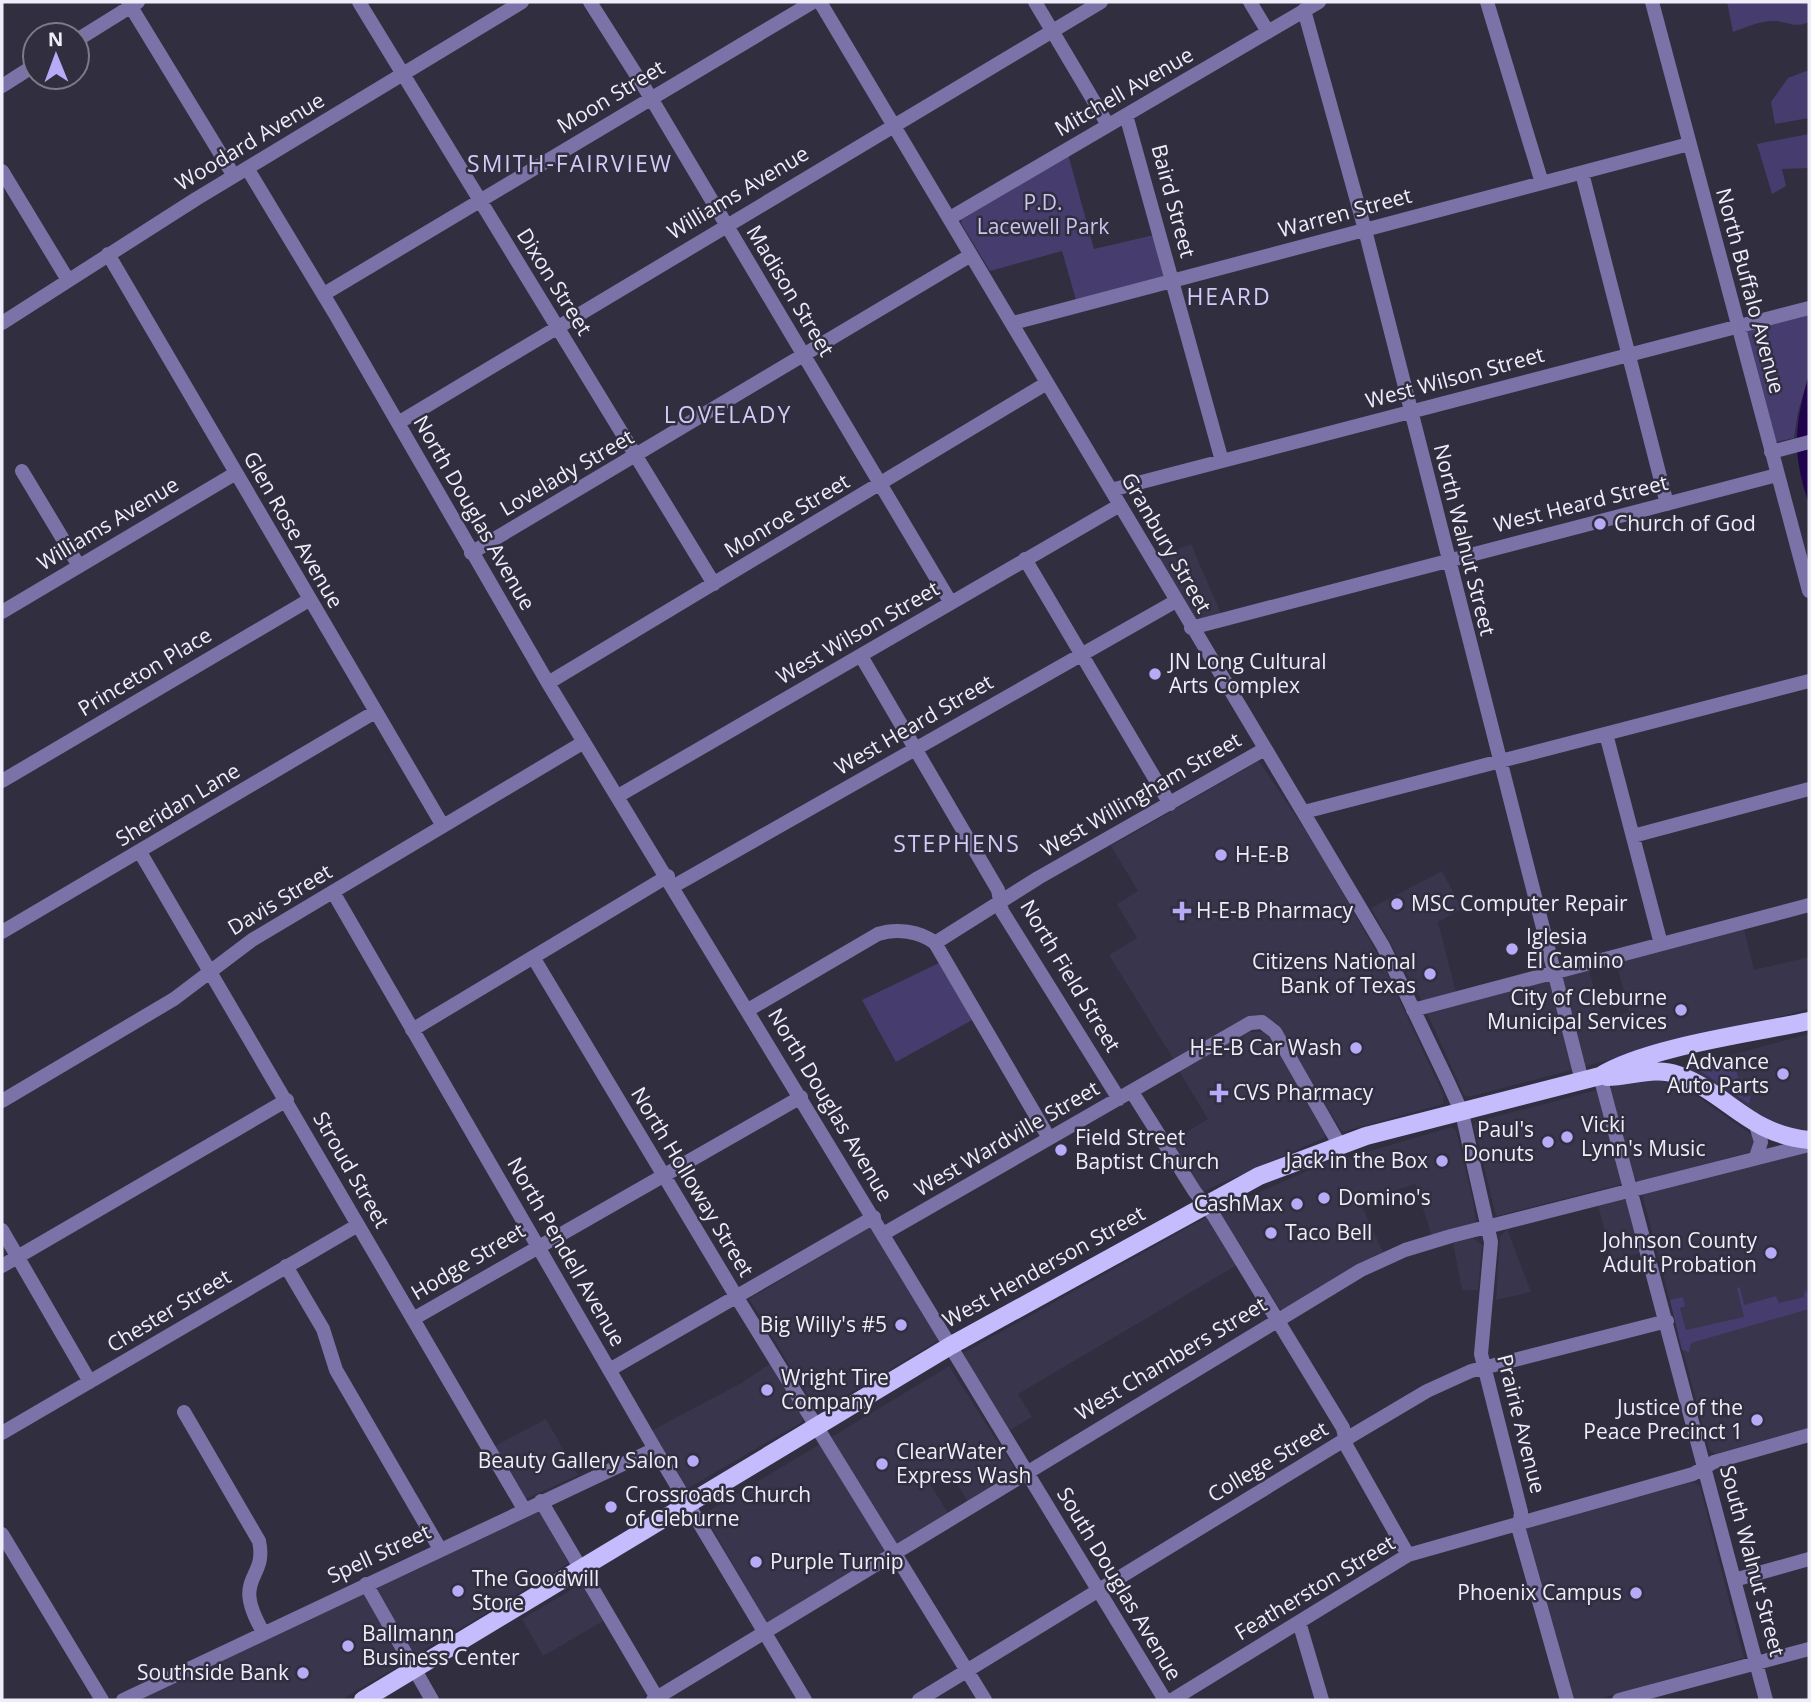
<svg xmlns="http://www.w3.org/2000/svg" width="1811" height="1702" font-family="'Open Sans',sans-serif">
<style>
.built{fill:#38354d}
.green{fill:#463d6e}
.water{fill:#1f034c}
.lines{fill:none;stroke-linecap:round;stroke-linejoin:round}
.minor{stroke:#7b73a7;stroke-width:14}
.major{stroke:#c5bcfd;stroke-width:18}
.poi-dot{fill:#b7abf8;stroke:#302e3f;stroke-width:2.5}
.labels{text-anchor:middle;stroke-width:5;stroke-linejoin:round;paint-order:stroke}
.street-label{font-size:21px;fill:#eeedf9;stroke:#302e3f}
.park-label{font-size:21px;fill:#cac5ef;stroke:#302e3f}
.poi-label{font-size:21px;fill:#eeedf9;stroke:#302e3f;text-anchor:start}
.neighbourhood-label{font-size:23px;letter-spacing:2px;fill:#d1ccf7;stroke:#302e3f}
</style>
<rect width="100%" height="100%" fill="#302e3f"/>
<path class="built" d="M1191 544 1221 614 1197 620 1158 557Z
M1259 761 1317 848 1381 960 1444 1096 1443 1104 1342 1132 1277 1024 1264 1015 1250 1017 1174 1060 1109 955 1137 938 1117 904 1138 891 1111 846Z
M1442 871 1462 909 1438 922 1456 992 1422 1001 1371 908Z
M1744 929 1754 970 1809 957V1009L1585 1066 1562 977 1589 970 1602 1019 1629 1012 1616 962Z
M1549 981 1572 1070 1469 1097 1464 1095 1427 1013Z
M1249 1032H1263L1273 1040 1327 1133 1324 1138 1202 1192 1168 1143 1208 1119 1179 1071Z
M1809 1034V1131L1795 1130 1767 1122 1686 1067Z
M1656 1079 1691 1092 1752 1135 1756 1138 1754 1151 1639 1182 1634 1179 1609 1090 1612 1086 1637 1080Z
M1597 1090 1622 1184 1496 1216 1474 1126 1475 1122Z
M1452 1127 1456 1130 1472 1196 1476 1220 1473 1225 1432 1236 1415 1184 1360 1202 1384 1254 1283 1310 1279 1308 1221 1214V1209L1318 1166Z
M1809 1150V1428L1715 1454 1709 1450 1642 1194Z
M1622 1199 1627 1200 1641 1253 1612 1260 1598 1205Z
M1205 1218 1209 1219 1237 1265 1018 1394 1032 1417 1007 1432 963 1353Z
M870 1227 941 1339 818 1412 749 1299Z
M1507 1229 1531 1292 1496 1300 1500 1237Z
M1473 1238 1482 1245 1478 1290H1462L1453 1243Z
M771 1363 803 1418 802 1422 685 1490 651 1431 743 1382Z
M949 1366 1017 1472 969 1504 949 1470 929 1482 949 1515 767 1624 704 1514Z
M546 1419 578 1475 526 1499 495 1446Z
M1692 1482 1700 1486 1744 1658 1594 1700H1574L1526 1531 1528 1528Z
M535 1511 541 1513 569 1563 341 1700H136Z
M581 1584 585 1586 605 1620 543 1656 522 1619Z"/>
<path class="green" d="M1727 2H1809V22C1796 28 1791 23 1777 21 1761 20 1747 27 1733 32Z
M1806 71 1809 72V118L1775 124 1771 102 1788 78Z
M1809 134V168L1782 169 1786 186 1772 194 1757 144Z
M1068 154 1094 249 1154 235 1165 276 1076 300 1062 251 990 271 961 223 962 218Z
M1809 313V375L1798 412 1794 438 1776 442 1745 333 1747 329Z
M939 963 974 1019 896 1062 862 1000Z
M1740 1056 1734 1061 1743 1097 1751 1096 1749 1104 1696 1068Z
M1740 1287 1744 1305 1776 1296 1779 1303 1804 1297 1805 1289 1809 1296V1309L1691 1343 1689 1352 1682 1350 1670 1300 1683 1297 1685 1306 1680 1308 1686 1330 1744 1317 1737 1288Z"/>
<path class="water" d="M1809 375V504C1792 455 1794 424 1809 375Z"/>
<g class="lines">
<path class="minor" d="M128 2 234 176
M359 2 714 584
M590 2 651 98 951 603
M820 2 1383 946 1448 1082 1462 1113 1491 1242 1481 1354 1521 1512 1519 1530 1567 1700
M1035 2 1108 125
M1250 2 1268 32
M1487 2 1542 183
M1652 2 1809 591
M1304 10 1365 230 1582 1081
M77 40 138 2
M2 86 35 65
M1126 115 1222 461
M247 168 335 314 548 683 1165 1700
M2 171 68 280
M1582 173 1667 504
M950 218 1319 2
M108 254 443 826
M324 294 813 2
M2 323 196 199 522 2
M1013 323 1689 144
M398 423 1101 2
M1771 452 1809 442
M22 471 79 566
M1111 490 1809 308
M471 553 971 255
M1025 559 1170 804
M2 612 236 473
M1191 628 1777 475
M861 656 998 890 1002 911 1119 1099
M548 683 1047 383
M1606 734 1661 944
M2 781 309 600
M618 796 1120 505
M1304 812 1809 681
M1633 836 1809 789
M140 852 524 1509
M674 886 1176 601
M333 892 655 1449 805 1700
M2 932 375 712
M935 943 1049 1138
M533 957 736 1296 985 1700
M748 1010 878 934C896 928 920 931 935 943L1038 878 1263 750
M1413 1010 1809 905
M412 1030 668 876
M1600 1076 1766 1700
M1132 1092 1195 1192 1214 1216 1343 1428 1347 1447 1408 1555
M2 1101 174 999 252 940 584 742
M1756 1157 1761 1142 1756 1125
M2 1230 90 1382
M883 1234 1250 1023 1262 1022 1275 1032 1339 1144
M2 1266 287 1100
M286 1266 323 1329 336 1370 440 1549
M413 1319 801 1097
M611 1369 874 1217
M184 1412 259 1541C268 1581 230 1575 263 1632
M2 1433 358 1225
M541 1501 657 1698
M2 1534 102 1700
M1734 1580 1809 1559
M366 1584 432 1700
M1299 1622 1322 1700
M123 1700 655 1449
M653 1700 1361 1270 1405 1250 1451 1236 1809 1145
M919 1700 1341 1442 1427 1391 1471 1371 1667 1321
M1172 1700 1408 1555 1693 1474 1714 1462 1809 1435
M1619 1700 1809 1649"/>
<path class="major" d="M1607 1077C1631 1077 1655 1066 1678 1075 1729 1094 1748 1134 1809 1140
M363 1700 950 1346 1259 1176 1366 1136 1600 1076C1646 1047 1753 1033 1809 1021"/>
</g>
<g class="poi-dot">
<circle cx="1600" cy="524" r="7"/>
<circle cx="1155" cy="674" r="7"/>
<circle cx="1221" cy="855" r="7"/>
<circle cx="1397" cy="904" r="7"/>
<path d="M1178.5 900.5h7v7h7v7h-7v7h-7v-7h-7v-7h7z"/>
<circle cx="1512" cy="949" r="7"/>
<circle cx="1430" cy="974" r="7"/>
<circle cx="1681" cy="1010" r="7"/>
<circle cx="1356" cy="1048" r="7"/>
<circle cx="1783" cy="1074" r="7"/>
<path d="M1215.5 1082.5h7v7h7v7h-7v7h-7v-7h-7v-7h7z"/>
<circle cx="1567" cy="1137" r="7"/>
<circle cx="1548" cy="1142" r="7"/>
<circle cx="1061" cy="1150" r="7"/>
<circle cx="1442" cy="1161" r="7"/>
<circle cx="1324" cy="1198" r="7"/>
<circle cx="1297" cy="1204" r="7"/>
<circle cx="1271" cy="1233" r="7"/>
<circle cx="1771" cy="1253" r="7"/>
<circle cx="901" cy="1325" r="7"/>
<circle cx="767" cy="1390" r="7"/>
<circle cx="1757" cy="1420" r="7"/>
<circle cx="693" cy="1461" r="7"/>
<circle cx="882" cy="1464" r="7"/>
<circle cx="611" cy="1507" r="7"/>
<circle cx="756" cy="1562" r="7"/>
<circle cx="458" cy="1591" r="7"/>
<circle cx="1636" cy="1593" r="7"/>
<circle cx="348" cy="1646" r="7"/>
<circle cx="303" cy="1673" r="7"/>
</g>
<g class="labels">
<g class="street-label">
<text transform="translate(1124 92) rotate(-30)" y="7">Mitchell Avenue</text>
<text transform="translate(611 97) rotate(-31)" y="7">Moon Street</text>
<text transform="translate(250 142) rotate(-31)" y="7">Woodard Avenue</text>
<text transform="translate(738 193) rotate(-31)" y="7">Williams Avenue</text>
<text transform="translate(1173 201) rotate(75)" y="7">Baird Street</text>
<text transform="translate(1345 213) rotate(-15)" y="7">Warren Street</text>
<text transform="translate(554 282) rotate(58)" y="7">Dixon Street</text>
<text transform="translate(790 291) rotate(59)" y="7">Madison Street</text>
<text transform="translate(1750 291) rotate(75)" y="7">North Buffalo Avenue</text>
<text transform="translate(1455 378) rotate(-15)" y="7">West Wilson Street</text>
<text transform="translate(567 473) rotate(-30)" y="7">Lovelady Street</text>
<text transform="translate(1581 504) rotate(-14)" y="7">West Heard Street</text>
<text transform="translate(474 513) rotate(60)" y="7">North Douglas Avenue</text>
<text transform="translate(787 516) rotate(-31)" y="7">Monroe Street</text>
<text transform="translate(108 524) rotate(-31)" y="7">Williams Avenue</text>
<text transform="translate(293 530) rotate(60)" y="7">Glen Rose Avenue</text>
<text transform="translate(1464 540) rotate(76)" y="7">North Walnut Street</text>
<text transform="translate(1166 543) rotate(60)" y="7">Granbury Street</text>
<text transform="translate(858 633) rotate(-30)" y="7">West Wilson Street</text>
<text transform="translate(145 672) rotate(-31)" y="7">Princeton Place</text>
<text transform="translate(914 725) rotate(-30)" y="7">West Heard Street</text>
<text transform="translate(1141 795) rotate(-30)" y="7">West Willingham Street</text>
<text transform="translate(178 805) rotate(-31)" y="7">Sheridan Lane</text>
<text transform="translate(280 900) rotate(-31)" y="7">Davis Street</text>
<text transform="translate(1070 976) rotate(59)" y="7">North Field Street</text>
<text transform="translate(830 1105) rotate(59)" y="7">North Douglas Avenue</text>
<text transform="translate(1007 1139) rotate(-30)" y="7">West Wardville Street</text>
<text transform="translate(351 1170) rotate(60)" y="7">Stroud Street</text>
<text transform="translate(692 1182) rotate(59)" y="7">North Holloway Street</text>
<text transform="translate(566 1252) rotate(60)" y="7">North Pendell Avenue</text>
<text transform="translate(468 1262) rotate(-31)" y="7">Hodge Street</text>
<text transform="translate(1044 1267) rotate(-29)" y="7">West Henderson Street</text>
<text transform="translate(169 1311) rotate(-31)" y="7">Chester Street</text>
<text transform="translate(1171 1359) rotate(-31)" y="7">West Chambers Street</text>
<text transform="translate(1521 1424) rotate(76)" y="7">Prairie Avenue</text>
<text transform="translate(1268 1462) rotate(-31)" y="7">College Street</text>
<text transform="translate(379 1554) rotate(-25)" y="7">Spell Street</text>
<text transform="translate(1752 1561) rotate(75)" y="7">South Walnut Street</text>
<text transform="translate(1119 1584) rotate(59)" y="7">South Douglas Avenue</text>
<text transform="translate(1315 1588) rotate(-31)" y="7">Featherston Street</text>
</g>
<g class="park-label">
<text x="1043" y="210">P.D.<tspan x="1043" dy="24">Lacewell Park</tspan></text>
</g>
<g class="poi-label">
<text x="1614" y="531">Church of God</text>
<text x="1169" y="669">JN Long Cultural<tspan x="1169" dy="24">Arts Complex</tspan></text>
<text x="1235" y="862">H-E-B</text>
<text x="1411" y="911">MSC Computer Repair</text>
<text x="1196" y="918">H-E-B Pharmacy</text>
<text x="1526" y="944">Iglesia<tspan x="1526" dy="24">El Camino</tspan></text>
<text x="1416" y="969" text-anchor="end">Citizens National<tspan x="1416" dy="24">Bank of Texas</tspan></text>
<text x="1667" y="1005" text-anchor="end">City of Cleburne<tspan x="1667" dy="24">Municipal Services</tspan></text>
<text x="1342" y="1055" text-anchor="end">H-E-B Car Wash</text>
<text x="1769" y="1069" text-anchor="end">Advance<tspan x="1769" dy="24">Auto Parts</tspan></text>
<text x="1233" y="1100">CVS Pharmacy</text>
<text x="1581" y="1132">Vicki<tspan x="1581" dy="24">Lynn's Music</tspan></text>
<text x="1534" y="1137" text-anchor="end">Paul's<tspan x="1534" dy="24">Donuts</tspan></text>
<text x="1075" y="1145">Field Street<tspan x="1075" dy="24">Baptist Church</tspan></text>
<text x="1428" y="1168" text-anchor="end">Jack in the Box</text>
<text x="1338" y="1205">Domino's</text>
<text x="1283" y="1211" text-anchor="end">CashMax</text>
<text x="1285" y="1240">Taco Bell</text>
<text x="1757" y="1248" text-anchor="end">Johnson County<tspan x="1757" dy="24">Adult Probation</tspan></text>
<text x="887" y="1332" text-anchor="end">Big Willy's #5</text>
<text x="781" y="1385">Wright Tire<tspan x="781" dy="24">Company</tspan></text>
<text x="1743" y="1415" text-anchor="end">Justice of the<tspan x="1743" dy="24">Peace Precinct 1</tspan></text>
<text x="896" y="1459">ClearWater<tspan x="896" dy="24">Express Wash</tspan></text>
<text x="679" y="1468" text-anchor="end">Beauty Gallery Salon</text>
<text x="625" y="1502">Crossroads Church<tspan x="625" dy="24">of Cleburne</tspan></text>
<text x="770" y="1569">Purple Turnip</text>
<text x="472" y="1586">The Goodwill<tspan x="472" dy="24">Store</tspan></text>
<text x="1622" y="1600" text-anchor="end">Phoenix Campus</text>
<text x="362" y="1641">Ballmann<tspan x="362" dy="24">Business Center</tspan></text>
<text x="289" y="1680" text-anchor="end">Southside Bank</text>
</g>
<g class="neighbourhood-label">
<text x="570" y="172">SMITH-FAIRVIEW</text>
<text x="1229" y="305">HEARD</text>
<text x="728" y="423">LOVELADY</text>
<text x="957" y="852">STEPHENS</text>
</g>
</g>
<rect width="1811" height="1702" fill="none" stroke="#eeedf9" stroke-width="7"/>
<g transform="translate(56 56) rotate(359)"><circle r="33" fill="#302e3f" stroke="#7c7a89" stroke-width="2"/>
<path d="M0-5L12 26L0 18L-12 26Z" fill="#b7abf8"/>
<text y="-10" font-size="19" font-weight="bold" text-anchor="middle" fill="#eeedf9">N</text>
</g>
</svg>
